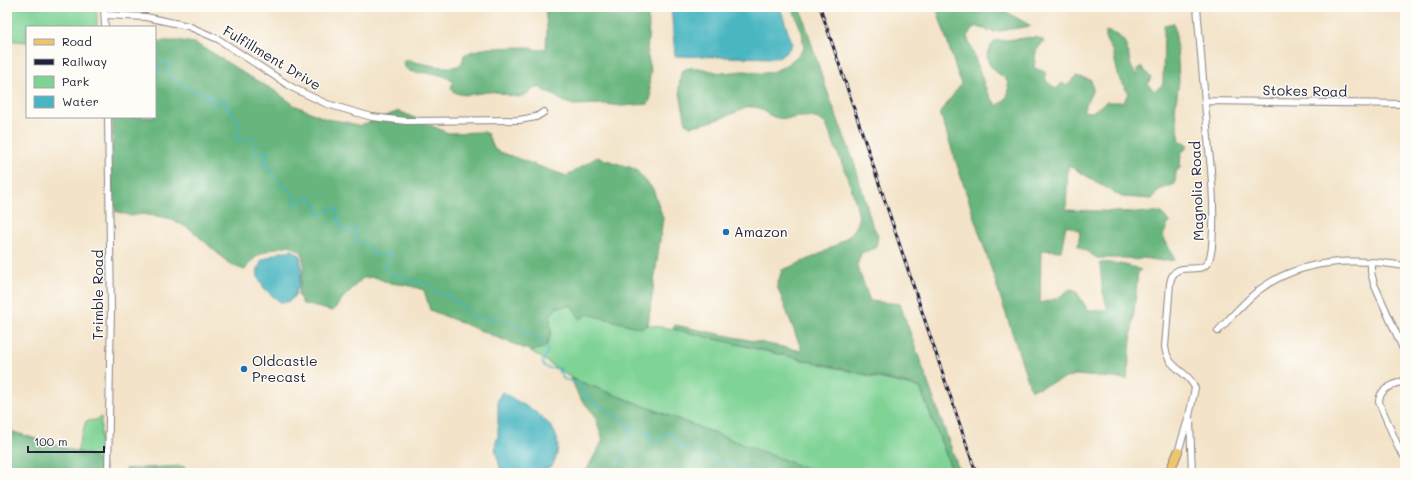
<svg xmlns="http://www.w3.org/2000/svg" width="1412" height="480" font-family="Mali,sans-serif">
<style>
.green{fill:#7fd395;stroke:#507a68}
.forest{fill:#67b57e;stroke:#446c5c}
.water{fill:#48b6c1;stroke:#356c7e}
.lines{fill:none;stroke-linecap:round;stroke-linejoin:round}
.stream{stroke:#48b6c1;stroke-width:1.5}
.minor-casing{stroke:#8a8282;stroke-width:8}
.major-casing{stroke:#8a8282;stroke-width:10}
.minor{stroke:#fff;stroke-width:6}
.major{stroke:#eec569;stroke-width:8}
.rail-casing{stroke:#22223b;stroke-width:3}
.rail{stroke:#fdfcf7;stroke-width:1.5;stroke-dasharray:4.5;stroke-linecap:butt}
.poi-dot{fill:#1f6fb2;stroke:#fdfcf7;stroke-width:1.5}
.labels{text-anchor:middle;stroke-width:3;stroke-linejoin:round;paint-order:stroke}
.street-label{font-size:14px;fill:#22223b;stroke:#fdfcf7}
.poi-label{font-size:14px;fill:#22223b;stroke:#fdfcf7;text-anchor:start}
</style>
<rect width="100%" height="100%" fill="#fdfcf7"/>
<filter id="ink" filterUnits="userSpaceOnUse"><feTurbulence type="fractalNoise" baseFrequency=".025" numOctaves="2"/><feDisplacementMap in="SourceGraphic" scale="8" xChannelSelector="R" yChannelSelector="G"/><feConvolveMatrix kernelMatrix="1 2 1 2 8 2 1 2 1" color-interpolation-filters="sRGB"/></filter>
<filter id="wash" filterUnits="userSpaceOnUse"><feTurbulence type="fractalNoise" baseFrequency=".012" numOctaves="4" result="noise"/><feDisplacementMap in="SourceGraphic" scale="16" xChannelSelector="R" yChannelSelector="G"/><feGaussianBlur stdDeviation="0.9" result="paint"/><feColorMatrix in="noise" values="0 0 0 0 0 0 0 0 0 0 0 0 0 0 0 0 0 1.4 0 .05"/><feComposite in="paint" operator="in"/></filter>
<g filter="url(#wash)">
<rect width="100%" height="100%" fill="#f3e3c8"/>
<path class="green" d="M7 7H97V27H27V42L7 40Z
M572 306 588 314 641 328 648 325 673 329 920 388 953 473H818L571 378 531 351 546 347 551 333 550 316 557 307Z
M101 417 100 463 105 466V473H7V430L98 463 92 456 77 451 86 421 96 420Z"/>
<path class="forest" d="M545 7H646L649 23 647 53 651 69 649 81 651 97 650 100 648 104 622 106 605 104 573 105 565 102 540 88C532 87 526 97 518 97 510 96 503 93 496 92 482 90 462 101 451 89L453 81C448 77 436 73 429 73 420 72 405 75 403 62L406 60C416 62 453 72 461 64 463 62 463 58 464 55L473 51 488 48 526 47 538 50 546 49 547 28Z
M792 7H800L822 77 855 165 872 224 878 235 876 248 861 253 857 266 870 301 900 304 960 473H953L920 387 673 329 675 325 802 351 777 286 782 270C801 263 849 244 857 225 859 222 859 217 858 213 853 185 836 151 826 124 808 109 793 123 774 117 763 114 765 106 748 107 729 115 710 124 690 126L686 123 679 88 681 72C693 62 709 72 722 73 729 73 737 71 744 71 751 71 758 74 765 73 780 72 795 59 804 49L802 32Z
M936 7H998L1031 26 993 32 975 26 967 36 987 92 997 106C1009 97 1011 93 1006 78 996 73 984 64 988 51 989 48 993 44 995 41L1036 37 1044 41 1036 51 1034 68 1045 72 1046 81 1056 89 1062 83 1068 85 1076 76 1091 80 1093 89 1083 111 1092 112 1106 102H1124L1128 93 1118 75 1113 52 1106 40V31L1118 35 1126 44 1131 66 1137 77V69L1142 67 1151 78 1148 84 1155 91 1163 84 1164 25 1174 23 1177 44 1179 81 1175 110 1180 141 1186 143 1188 147 1181 153 1180 168 1176 172 1175 184 1159 190 1152 199 1122 197 1068 165 1066 210 1162 213 1169 222 1163 236 1175 260 1163 261 1143 258 1137 260 1127 258H1097L1078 246 1080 231 1066 225 1061 251 1041 250 1040 303 1058 298 1070 289 1075 290 1088 310H1108L1102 288 1100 263C1114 262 1128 265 1141 270L1138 272 1127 379 1075 375 1031 390 940 113 961 84Z
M155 41H182L194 43 213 53 245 74 275 91 294 105 326 119 346 122 360 126 399 111 448 133 483 132 487 133 495 150C519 159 543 168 567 176L597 157 635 169 653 189 663 218 648 325 641 328 588 314 580 319 572 306 557 307 550 316 551 333 546 347 531 351 430 310 424 290 407 285 389 283 375 277 363 278 342 299 333 311 303 304 298 294 304 265 302 252 290 245C271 249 255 252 245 270L231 265 189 228 168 218 142 214 131 216 115 211 116 208 113 204 111 171 113 117H155Z
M571 378 818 473H585L603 440 594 414 579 397Z
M7 430 92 456 100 464 99 473H7Z
M182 466 195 473H126V469Z"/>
<path class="water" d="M671 7H780L792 44C788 52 784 55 776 58L675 56Z
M293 250 300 255C303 267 300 290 292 299 289 302 286 302 282 303 272 296 255 284 258 269 259 266 261 263 262 260L280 252Z
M502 392C529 409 574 426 552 466L534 473H501C500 461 491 448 498 437V399Z"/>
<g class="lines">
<path class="stream" d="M155 77H156L159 64 162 62 169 63 170 64 166 73C168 75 172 76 174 78 187 86 182 93 202 90L204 98H206L210 93H212L213 98 209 102 210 106 213 107 220 100 227 101 226 106C234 115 242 119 240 133L236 136 235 139 239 141 253 137 256 144 253 153 256 155 264 151 268 152 267 161 262 162 261 165 265 166 270 165 271 169V173L276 177 281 186 291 189C293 194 293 201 296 205H300L303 198 311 197 318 209V214L320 215 335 208 337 209 338 220 345 232 348 233 352 229H355L357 233 356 241 360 243 370 246V251L376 256 386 253 392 254C390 259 386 262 383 267L392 275C398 273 414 281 420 284L425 282 432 287 436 292 444 294 457 302 474 316 490 320 494 317 500 318 502 321 507 323 509 321 514 323 521 330 540 341 548 351 542 363C547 371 553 367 561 369L558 371 562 375 563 379C571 380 577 383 583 389V397H585L588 394 591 401 602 407 609 413 615 415C618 421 620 419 625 421 630 423 634 429 638 432L651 431V433L647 439 648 441 651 443 670 433C676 437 677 445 683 448L692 446 698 449 706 451 715 462 731 463 743 472H746L749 469 755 471 756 473
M615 473C618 464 623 459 625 450L630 446 631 439 629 432 632 428"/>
</g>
</g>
<g filter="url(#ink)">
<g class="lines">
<defs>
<path id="minor" d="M104 7 105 27
M105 15 146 17 188 26 218 39 293 88 327 104 372 117 406 121 519 120 536 117 544 112
M1205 101 1405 104
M1371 262V272L1374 284 1405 353
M1218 331C1231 317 1244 302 1259 290 1302 258 1354 258 1405 266
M1405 380C1394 385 1379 388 1379 402L1399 449 1405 457
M1190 420 1192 473
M1178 452 1189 416 1195 388C1188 370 1168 370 1165 347L1170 283C1175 255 1204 281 1210 257 1213 248 1212 239 1213 230 1214 203 1212 177 1209 150 1205 103 1201 55 1197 7
M108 473 111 309 108 117"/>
<path id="major" d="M1169 473 1178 452"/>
</defs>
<use href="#minor" class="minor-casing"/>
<use href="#major" class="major-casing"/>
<use href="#minor" class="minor"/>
<use href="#major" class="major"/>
<defs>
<path id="rail" d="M820 7 976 473"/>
</defs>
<use href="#rail" class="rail-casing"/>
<use href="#rail" class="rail"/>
</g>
</g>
<g class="poi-dot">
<circle cx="726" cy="232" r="4"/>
<circle cx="244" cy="369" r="4"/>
</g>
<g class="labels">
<g class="street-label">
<text transform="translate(272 58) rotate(31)" y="5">Fulfillment Drive</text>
<text transform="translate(1305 91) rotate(1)" y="5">Stokes Road</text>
<text transform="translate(1197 191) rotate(-92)" y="5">Magnolia Road</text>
<text transform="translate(98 295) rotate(-90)" y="5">Trimble Road</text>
</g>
<g class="poi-label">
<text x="734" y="237">Amazon</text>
<text x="252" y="366">Oldcastle<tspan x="252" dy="16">Precast</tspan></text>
</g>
</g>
<rect width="1412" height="480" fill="none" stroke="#fdfcf7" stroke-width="24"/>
<rect x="26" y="26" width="130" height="92" fill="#fdfcf7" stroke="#a5a5ac"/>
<rect x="34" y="39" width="20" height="6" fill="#eec569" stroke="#a5a5ac"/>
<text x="62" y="46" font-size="12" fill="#22223b">Road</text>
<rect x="34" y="59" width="20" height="6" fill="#22223b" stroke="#a5a5ac"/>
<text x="62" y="66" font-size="12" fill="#22223b">Railway</text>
<rect x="34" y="76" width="20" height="12" fill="#7fd395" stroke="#a5a5ac"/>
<text x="62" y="86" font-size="12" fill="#22223b">Park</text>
<rect x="34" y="96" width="20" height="12" fill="#48b6c1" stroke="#a5a5ac"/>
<text x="62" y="106" font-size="12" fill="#22223b">Water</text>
<path d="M28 446v6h76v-6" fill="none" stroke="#22223b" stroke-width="2"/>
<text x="34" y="446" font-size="12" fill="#22223b" stroke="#fdfcf7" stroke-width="3" paint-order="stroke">100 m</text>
</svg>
